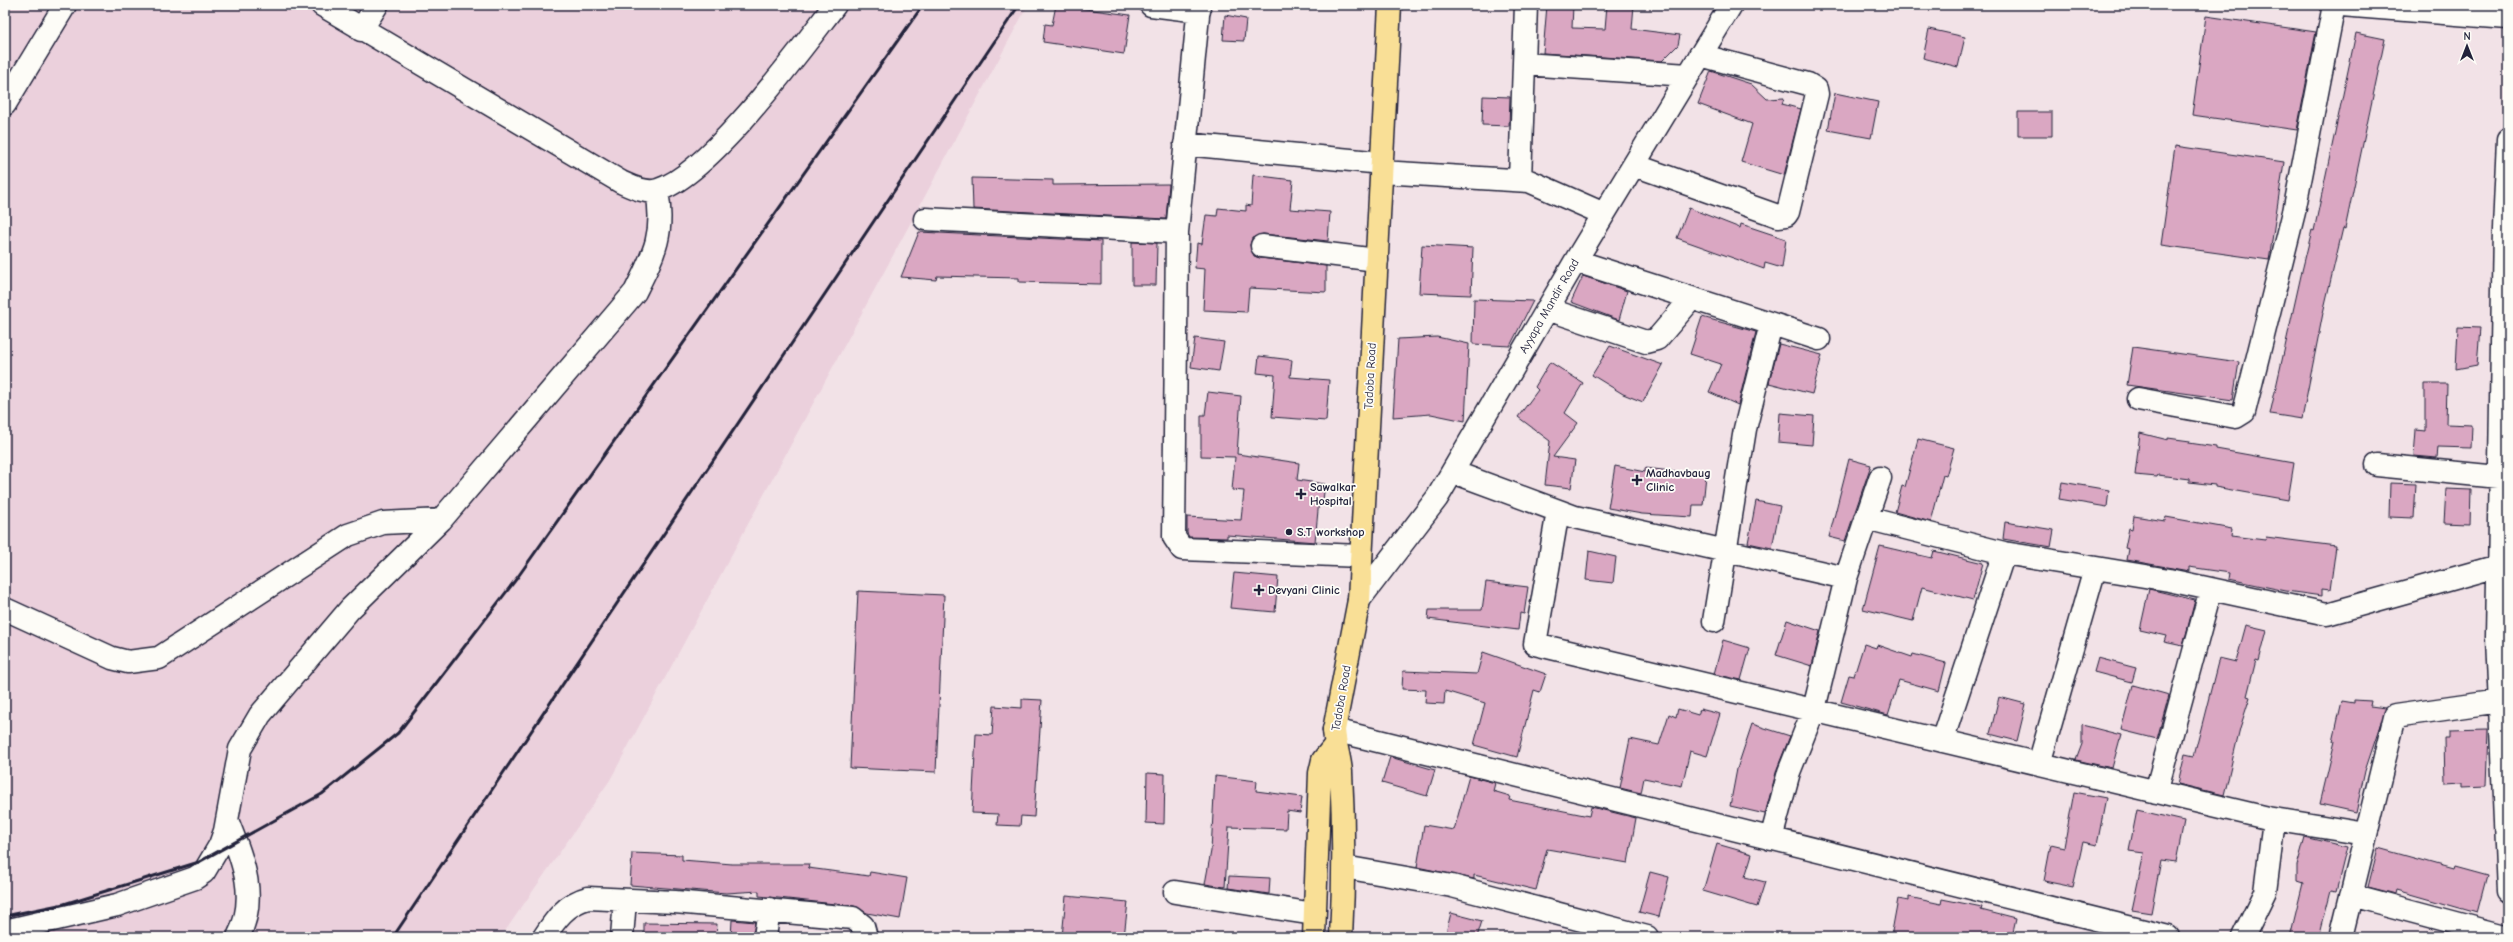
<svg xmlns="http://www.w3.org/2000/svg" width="2513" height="942" font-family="'Comic Neue',sans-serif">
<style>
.built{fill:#ebd0dc}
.building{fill:#daa7c2;stroke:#22223b}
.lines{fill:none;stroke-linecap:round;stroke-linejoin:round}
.minor-casing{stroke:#22223b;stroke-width:25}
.major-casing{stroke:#22223b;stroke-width:25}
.minor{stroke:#fdfcf7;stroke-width:22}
.major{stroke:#f9df96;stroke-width:22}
.rail{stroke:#22223b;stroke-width:3}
.poi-dot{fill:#22223b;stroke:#fdfcf7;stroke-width:1.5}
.labels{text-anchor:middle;stroke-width:3.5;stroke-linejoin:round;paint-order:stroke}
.street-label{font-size:12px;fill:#22223b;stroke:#fdfcf7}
.poi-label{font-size:12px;font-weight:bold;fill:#22223b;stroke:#fdfcf7;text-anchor:start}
</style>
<rect width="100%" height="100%" fill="#f2e2e7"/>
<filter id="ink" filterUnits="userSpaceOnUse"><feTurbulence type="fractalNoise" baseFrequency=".025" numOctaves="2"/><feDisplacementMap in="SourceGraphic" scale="8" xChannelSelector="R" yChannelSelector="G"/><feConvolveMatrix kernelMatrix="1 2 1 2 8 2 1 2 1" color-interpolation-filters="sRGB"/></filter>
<g filter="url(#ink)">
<path class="built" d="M5 5H1028L610 780 501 937H5Z"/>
<path class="building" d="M1056 5 1130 15 1124 54 1043 42 1045 24 1052 25Z
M1547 5H1573L1572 28 1605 29 1607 5H1634L1632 29 1680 35 1678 45 1662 61 1543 53Z
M1225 15 1246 19 1244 41 1223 40Z
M2206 16 2316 32 2297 130 2192 115Z
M1929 29 1965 37 1958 67 1923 58Z
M2356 33 2385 39 2345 229 2343 228 2323 313 2302 419 2270 414 2302 271 2312 230 2314 231Z
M1711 71 1751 84 1767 99 1784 98 1782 104 1801 109 1784 175 1741 162 1752 124 1698 104Z
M1835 93 1878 102 1871 138 1828 130Z
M1483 96 1510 97 1509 126 1482 125Z
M2018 112H2052V136H2018Z
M2175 146 2284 162 2269 260 2161 245Z
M1253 175 1293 180 1290 209 1330 212 1328 241 1263 234 1252 238 1250 245 1254 256 1260 258 1326 266V292L1249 288 1247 312 1203 310 1205 269 1195 268 1197 243 1202 244 1206 215 1217 216 1218 208 1246 211V205L1251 206Z
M972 178 1053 180V185L1169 184 1166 219 973 209Z
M1689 208 1740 228 1741 224 1786 239 1782 268 1765 263 1764 269 1677 238Z
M919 232 1101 241V284L1019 282V278L976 277 937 276 936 280 901 277Z
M1132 242 1157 243 1156 285H1132Z
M1422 245 1473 248 1471 295 1419 293Z
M1583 276 1627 291 1619 320 1571 302Z
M1474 299 1533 301 1510 346 1473 344Z
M1702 317 1756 332 1738 405 1709 392 1721 364 1690 354Z
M2458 327 2480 328 2477 365 2456 369Z
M1437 337 1469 344 1465 421 1431 414 1393 417 1398 339Z
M1195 338 1224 342 1219 371 1191 367Z
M1779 344 1822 355 1812 394 1769 383Z
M1610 346 1663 365 1643 402 1623 394 1592 375Z
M2133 347 2239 362 2233 400 2127 385Z
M1259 356 1292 360 1290 377 1329 380 1326 421 1272 417 1275 375 1257 373Z
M1550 362 1583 383 1565 413 1578 423 1553 457 1575 460 1571 488 1545 485 1550 441 1518 417 1538 390 1535 387Z
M2425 384H2447L2446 424 2472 425 2471 448 2438 447 2437 458 2414 456 2416 430 2425 431Z
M1208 392 1241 396 1237 454 1299 463 1297 480 1325 484 1323 500H1319L1315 542 1227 535V538L1189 537 1187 533V517L1241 520 1244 491 1232 490 1235 457 1201 456V415H1205Z
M1780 413 1814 416 1812 445 1778 442Z
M2140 433 2168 440V438L2190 441 2189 443 2216 447V449L2294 463 2288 500 2215 487V485L2189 482V479L2158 475 2157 477 2135 475Z
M1918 439 1954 448 1946 476 1943 475 1931 522 1895 512 1902 486 1905 487Z
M1849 459 1871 465 1845 541 1829 537Z
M1615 466 1645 472V468L1706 475 1703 505H1693L1692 517 1642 514 1608 508Z
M2062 482 2109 490 2107 507 2059 499Z
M2390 483 2416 484 2414 518 2389 517Z
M2446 489 2471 490 2470 524 2444 523Z
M1756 501 1780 506 1772 548 1748 543Z
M2134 516 2165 521 2166 517 2232 529 2231 536 2265 540 2266 537 2336 546 2330 590 2322 589V596L2286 591 2229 579 2230 573 2189 567V571L2127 560 2129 549 2125 548 2129 528 2132 529Z
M2005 522 2054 530 2051 547 2003 539Z
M1880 546 1932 558 1934 551 1983 563 1973 600 1922 587 1913 621 1863 609Z
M1589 551 1616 557 1613 583 1586 580Z
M1234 573 1278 577 1275 612 1230 608Z
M1486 582 1528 587 1524 614 1520 613 1518 630 1428 619 1429 610H1482Z
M2149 589 2195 600 2183 646 2164 642 2166 636 2140 630Z
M858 591 944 595 936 772 850 768Z
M1787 620 1820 631 1812 666 1776 655Z
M2246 625 2267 630 2259 661 2256 660 2247 696 2250 697 2240 728 2224 795 2178 784 2185 754 2194 756 2219 658 2236 662Z
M1723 640 1750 648 1741 680 1714 674Z
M1864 644 1876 648 1877 645 1912 657 1913 654 1946 663 1939 691 1899 680 1888 715 1841 702 1849 675 1854 676Z
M1483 652 1546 674 1540 692 1534 690 1517 757 1474 745 1485 703 1445 691 1444 704 1425 703 1426 690 1402 689 1403 671 1477 674Z
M2098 658 2136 668 2132 682 2094 672Z
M2133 685 2169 695 2157 739 2121 730Z
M1999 697 2026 704 2017 741 1990 734Z
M1022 699 1042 700 1034 817 1021 816 1020 826 997 825 998 814 972 813 976 734 992 735 994 706 1022 708Z
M2354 700 2371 701 2370 706 2386 708 2365 771 2356 812 2320 804 2335 741H2333L2342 701 2354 703Z
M1678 709 1698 715 1700 709 1720 714 1707 756 1690 751 1682 786 1644 778 1641 793 1620 788 1630 739 1659 745 1669 714 1676 717Z
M1752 724 1790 736 1777 769 1765 814 1730 806 1737 769Z
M2082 725 2121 735 2112 768 2076 760 2082 744Z
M2488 730 2486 786 2463 787V783L2445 784 2444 738H2448V731Z
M1390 757 1435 770 1427 796 1382 783Z
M1147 773 1165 774 1164 824 1146 823Z
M1215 776 1257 781 1256 791 1302 797 1300 813 1287 811 1286 829 1229 827 1225 887 1205 884 1211 851Z
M1469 776 1495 783 1493 791 1510 796 1509 800 1589 816 1591 807 1636 818 1628 863 1547 849 1536 890 1474 875V879L1417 867 1424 825 1454 830Z
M2074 792 2106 798 2097 845 2083 842 2073 887 2044 881 2051 844 2064 847Z
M2137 810 2184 821 2176 862 2161 860 2151 913 2132 910 2144 853 2129 851Z
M2305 837 2347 847 2336 891 2331 890 2319 937H2290L2303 883 2297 881V866Z
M1717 844 1752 854 1745 877 1765 882 1757 907 1703 891Z
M2378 848 2453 869 2454 866 2487 875 2477 913 2397 890 2396 894 2368 887Z
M632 853 682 855V860L732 864H809L808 868 869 876 870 872 907 878 900 919 867 913 854 906 759 896V891L726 893 630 885Z
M1650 872 1669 877 1659 917 1639 912Z
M1229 876 1270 878 1269 894 1228 888Z
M1066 896 1128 902 1124 937H1062Z
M1909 897 1941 904 1942 899 1982 907 1981 910 2016 919 2012 937H1891L1898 899 1909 901Z
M1451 913 1482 921 1477 937H1445Z
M732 920 755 922 753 937H731Z
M644 923 717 924 716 937H644Z"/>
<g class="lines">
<defs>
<path id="minor" d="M322 5 621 182C632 187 646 194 658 190 709 175 800 50 835 5
M1151 5 1199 11
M1199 5 1177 232 1174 537 1182 549 1361 556
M2341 5 2508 18
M361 30 377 5
M1524 64 1688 75
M5 104 65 5
M2508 139 2504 229 2497 637 2508 891
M1185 144 1382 163
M1634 165 1778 216 1786 215 1788 212 1817 94 1816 89 1808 84 1700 55
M1381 172 1529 181 1604 214
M1520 180 1526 5
M925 219 1177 232
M1262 246 1377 260
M1576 261 1819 339
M1547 309 1646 342 1657 339 1692 298
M2138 399 2236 417 2244 412 2294 212 2334 5
M2377 465 2508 478
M1453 472 1575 517 1846 578 1814 709 1789 772 1771 839
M1558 511 1535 644 2267 818 2366 834
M1866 518 2004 553 2169 580 2327 614 2498 566H2508
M1846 578 1880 478
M1359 600 1437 498 1579 255 1731 5
M5 609 112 658 128 662 159 658 348 535 383 523 441 520
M1714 621 1745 429 1771 324
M1334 730 2168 937
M1942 741 2004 553
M2039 764 2095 568
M2156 792 2211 589
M227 820C242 858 259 897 238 937
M1344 867 1452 886 1647 937
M1175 892 1314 914
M2351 895 2508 937
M5 931 117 905 195 878 204 872 220 845 225 831 240 749 260 715 350 609 441 520 635 292C654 254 665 234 657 191
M544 937C555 920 567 903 588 898L675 902 853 918 863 926 866 937
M622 937 625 900
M765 937 769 909
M2243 937 2265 892 2274 820
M2341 937 2395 716 2500 701"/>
<path id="major" d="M1314 937 1320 773 1323 760 1335 745
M1341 937C1344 882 1344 827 1341 772 1340 758 1335 745 1334 730L1359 600 1390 5"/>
</defs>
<use href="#minor" class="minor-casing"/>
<use href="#major" class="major-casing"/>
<use href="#minor" class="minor"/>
<use href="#major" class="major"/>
<path class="rail" d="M5 916 64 904 199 862 322 794 398 733 517 578 923 5
M393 937 1019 5"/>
</g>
</g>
<g class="poi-dot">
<path d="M1635 474h4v4h4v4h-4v4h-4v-4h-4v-4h4z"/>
<path d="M1299 488h4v4h4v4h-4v4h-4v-4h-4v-4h4z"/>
<circle cx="1289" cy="532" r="4"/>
<path d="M1257 584h4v4h4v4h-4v4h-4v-4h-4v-4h4z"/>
</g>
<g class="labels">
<g class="street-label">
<text transform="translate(1549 306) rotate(-60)" y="4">Ayyapa Mandir Road</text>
<text transform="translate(1370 376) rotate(-87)" y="4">Tadoba Road</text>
<text transform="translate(1341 698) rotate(-80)" y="4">Tadoba Road</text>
</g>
<g class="poi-label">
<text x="1646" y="477">Madhavbaug<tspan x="1646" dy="14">Clinic</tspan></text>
<text x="1310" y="491">Sawalkar<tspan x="1310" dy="14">Hospital</tspan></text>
<text x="1297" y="536">S.T workshop</text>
<text x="1268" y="594">Devyani Clinic</text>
</g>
</g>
<rect width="2513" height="942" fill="none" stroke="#fdfcf7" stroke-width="20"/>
<rect x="10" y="10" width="2493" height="922" fill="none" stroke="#22223b" stroke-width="1.5" filter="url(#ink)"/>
<g transform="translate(2467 46)" stroke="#fdfcf7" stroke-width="3" paint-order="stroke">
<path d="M0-3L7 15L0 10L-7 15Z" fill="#22223b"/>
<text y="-6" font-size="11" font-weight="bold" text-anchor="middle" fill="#22223b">N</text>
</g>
</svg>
